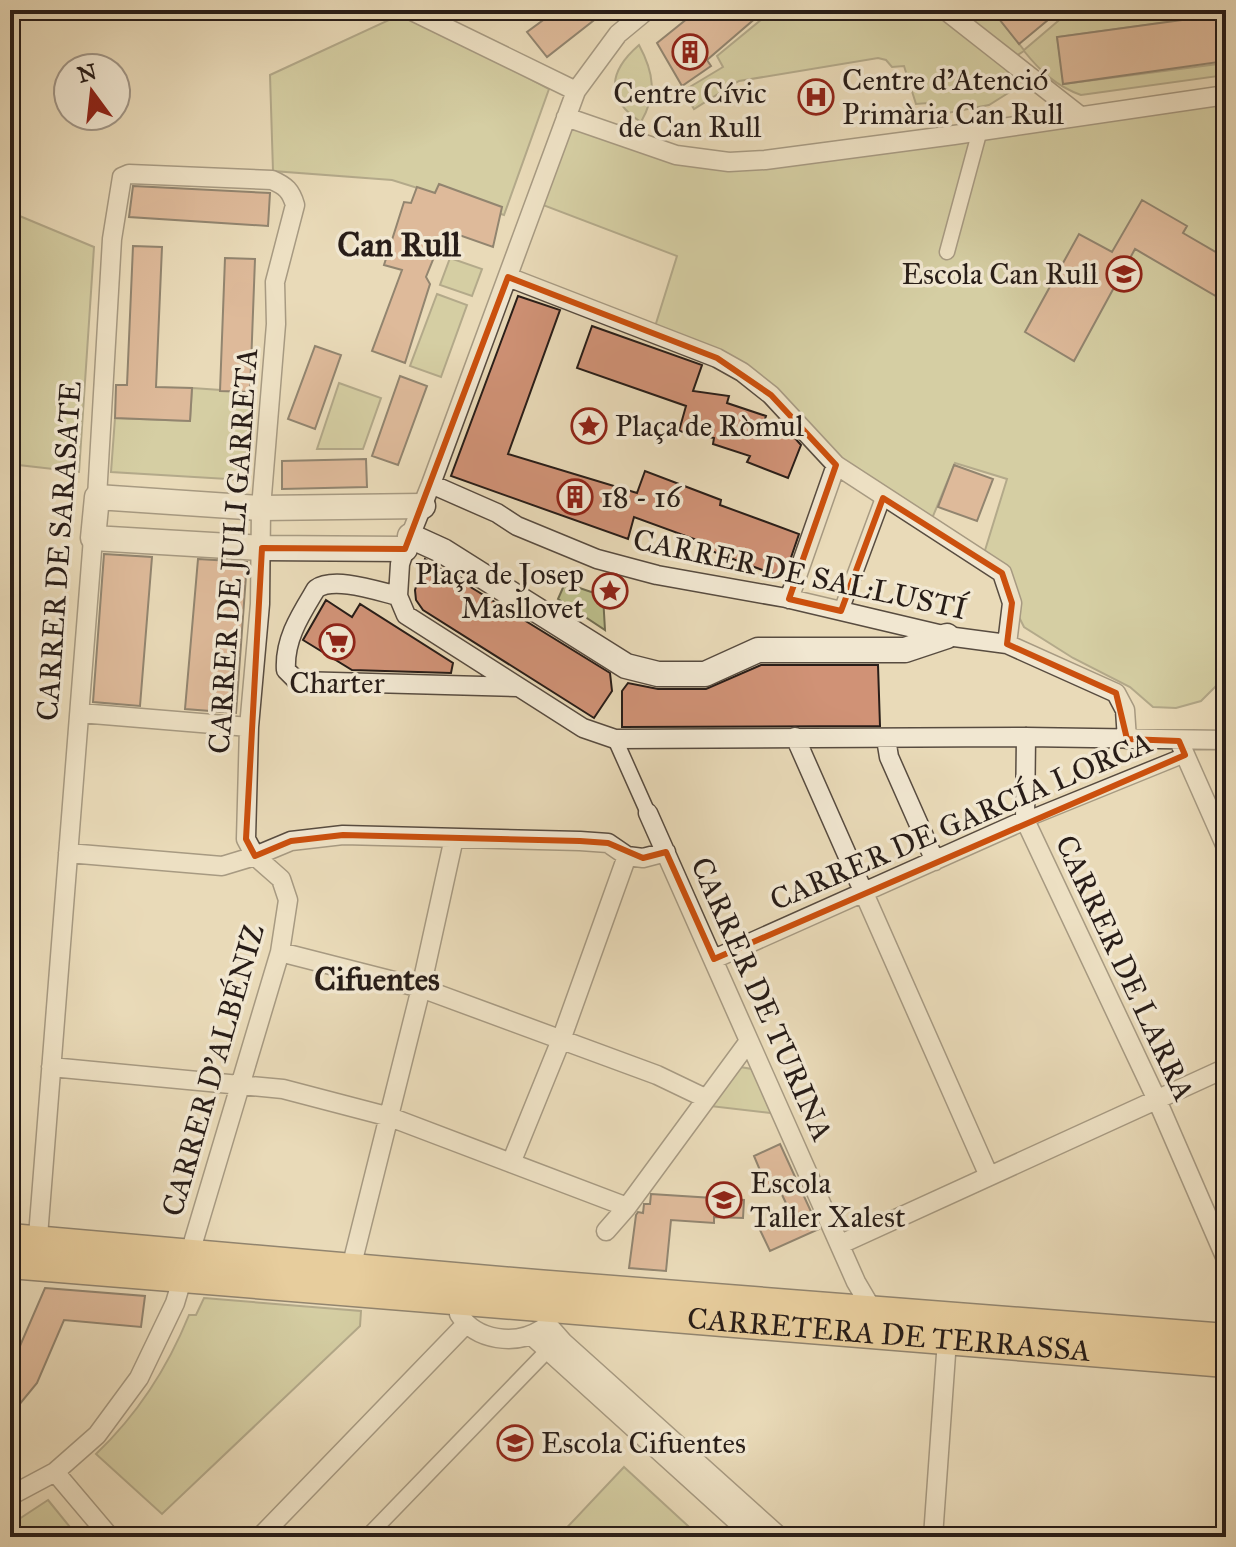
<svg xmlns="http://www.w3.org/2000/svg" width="1236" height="1547" font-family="'IM FELL Great Primer',serif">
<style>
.green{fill:#bcbe8b;stroke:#726e52;stroke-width:2}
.building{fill:#d09276;stroke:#281d18;stroke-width:2}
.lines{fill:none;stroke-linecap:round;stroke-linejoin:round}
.pedestrian-casing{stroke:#584c40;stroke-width:17}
.minor-casing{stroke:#584c40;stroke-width:21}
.tertiary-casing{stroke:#584c40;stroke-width:27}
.primary-casing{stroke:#281d18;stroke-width:33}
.pedestrian{stroke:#f1e7d1;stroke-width:14}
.minor{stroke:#f1e7d1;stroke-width:18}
.tertiary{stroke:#f1e7d1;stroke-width:24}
.primary{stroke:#e4bd7c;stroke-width:30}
.marked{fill:none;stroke:#cb500e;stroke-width:6;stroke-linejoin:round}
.labels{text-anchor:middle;stroke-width:7;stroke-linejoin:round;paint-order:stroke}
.poi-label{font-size:30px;fill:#281d18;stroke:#f1e7d1;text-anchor:start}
.street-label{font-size:30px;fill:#281d18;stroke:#f1e7d1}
.neighbourhood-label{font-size:32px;font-weight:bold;fill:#281d18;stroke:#f1e7d1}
.quarter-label{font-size:34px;font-weight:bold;fill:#281d18;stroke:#f1e7d1}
</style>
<rect width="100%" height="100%" fill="#e9dab8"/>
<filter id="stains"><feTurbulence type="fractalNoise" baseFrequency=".0025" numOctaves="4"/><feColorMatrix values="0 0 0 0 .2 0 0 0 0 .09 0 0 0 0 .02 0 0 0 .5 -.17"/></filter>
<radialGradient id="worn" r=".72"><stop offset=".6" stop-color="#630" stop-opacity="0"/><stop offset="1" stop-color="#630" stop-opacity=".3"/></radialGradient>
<path class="green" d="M773 10H938L1006 69 1014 82 1013 90 989 105 937 115 928 103 916 104 904 66 892 67 886 60 878 58 739 81 694 109 683 91 723 67 717 56Z
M970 10H992L1024 50 1071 10H1226V14L1057 37 1064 84 1226 63V75L1081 95C1056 86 1040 71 1024 51L1016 56 960 18Z
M406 12 549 89 504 215 392 180 273 171 270 75Z
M639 45C654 73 657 94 641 122 604 98 609 71 639 45Z
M1226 95V676L1201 701 1176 708 1153 707 1130 687 1073 658 1024 627 1012 603 982 560 1007 479 955 463 931 521 883 498 771 395 653 333 677 256 535 202 566 117 730 162Z
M10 212 94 247 79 472 10 464Z
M450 258 482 269 472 296 440 285Z
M437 294 467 305 441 377 410 366Z
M339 383 381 398 363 449H317Z
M192 388 250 392 244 480 111 472 115 418 190 421Z
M565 583 603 596 605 630 558 599Z
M740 1067 752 1069 771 1113 710 1106Z
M204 1298 361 1311 360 1326 162 1514 96 1454C137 1415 168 1367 189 1315H196Z
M624 1467 700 1537H558Z
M48 1500 78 1537H10V1525Z"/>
<path class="building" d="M557 10H607L547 57 527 32Z
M698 10H765L707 60 711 66 682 86 657 43Z
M992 10H1060L1019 44Z
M1226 14V61L1063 84 1057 37Z
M439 184 502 207 493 247 445 230 426 277 430 284 405 363 372 351 402 270 384 265 404 202 411 203 417 187 435 193Z
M133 186 270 193 268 226 129 217Z
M1142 200 1187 226 1183 233 1226 258V302L1135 249 1074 361 1025 332 1079 234 1112 252Z
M133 246 162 247 156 387 192 388 190 421 115 418 116 385H127Z
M225 258 255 259 250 392 220 391Z
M518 296 560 310 508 454 637 493 645 471 721 500 720 505 799 534 784 578 706 549 708 544 634 517 628 539 451 476Z
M592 326 702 365 693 391 729 396 727 403 766 416 764 422 794 437 801 445 788 478 747 462 750 456 713 444 714 438 679 431 686 406 577 368Z
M315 346 341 355 315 429 288 419Z
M400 376 427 386 398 465 372 456Z
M366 459 367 487 282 489V461Z
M954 465 993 479 977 521 938 507Z
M104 554 152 557 140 706 93 702Z
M198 559 247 562 236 713 185 709Z
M425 559 610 673 612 691 594 718 423 610 416 600 415 590Z
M326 600 352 617 360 604 453 663 451 673 352 670 303 640Z
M761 665H878L880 726 622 727V691L628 683 658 689H706Z
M780 1144 819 1229 770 1251 760 1230 792 1216 776 1182 767 1187 754 1156Z
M651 1194 744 1200 743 1218 714 1217V1223L671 1220 666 1271 629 1268 636 1215 638 1212 643 1213 644 1204H650Z
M45 1288 145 1296 141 1327 64 1320 37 1383 10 1416V1369Z"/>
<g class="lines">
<defs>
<path id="pedestrian" d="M947 252 980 130
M841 611 883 498
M615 739 648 813
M1025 820 1185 755
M367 1537 547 1351"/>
<path id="minor" d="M410 10 576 91
M647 10 618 34 576 91 431 484 405 549 400 564 398 596 406 615 583 728 615 739 1026 737 1226 740
M945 10 1079 115
M566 117 676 155 729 162 765 160 954 135 1226 95
M508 277 717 358 742 372 771 395 836 465 1002 573 1012 603 1007 644
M431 484 497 513 517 526 597 559 657 575 786 598 947 636 1007 644 1116 693 1125 710 1127 739
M398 596C377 591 334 576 316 589 301 614 284 639 286 670L297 681 517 687
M789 599 836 465
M80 713 249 727
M795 737 989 1176
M1026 737 1025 820 1157 1100 1226 1259
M886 739 889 757 935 861
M1179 741 1226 847
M648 813 856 1282 873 1311
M68 853 222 866 255 856 291 841 343 835 580 841 608 843 627 856 643 858 666 852
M280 952 421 988 657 1075 705 1098
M714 959 1025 820
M51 1067 283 1089 390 1117 627 1207
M511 1163 561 1040 627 856
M606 1231 627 1207 749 1041
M841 1244 1226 1068
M37 1249 93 538
M351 1268 421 988 454 838
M459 1314C476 1341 516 1346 542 1329
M548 1325 563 1342 780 1537
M531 1335 754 1537
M55 1472 110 1537
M10 1496 55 1472 97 1435 139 1378 175 1303 280 952 288 900 281 879 255 856 246 839 249 727 260 604 261 508 276 324 275 282 295 205C291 191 286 186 272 180L129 174 122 177 112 239 97 497
M260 1537 466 1324
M933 1537 947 1340"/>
<path id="tertiary" d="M410 536 443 551 626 666 658 674H705L758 650H905L947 636
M405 549 262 548 93 538 97 497 261 508 423 506"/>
<g id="primary">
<path d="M10 1239 536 1285 1226 1339"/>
<path id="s1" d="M10 1263 1226 1362"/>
</g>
</defs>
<use href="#pedestrian" class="pedestrian-casing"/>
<use href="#minor" class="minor-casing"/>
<use href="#tertiary" class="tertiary-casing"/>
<use href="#primary" class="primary-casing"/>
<use href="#pedestrian" class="pedestrian"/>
<use href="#minor" class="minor"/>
<use href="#tertiary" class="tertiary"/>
<use href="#primary" class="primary"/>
</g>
<path d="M0 0H1236V1547H0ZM508 277 717 358 771 395 836 465 789 599 841 611 883 498 1002 573 1012 603 1007 644 1116 693 1127 739 1179 741 1185 755 714 959 666 852 643 858 608 843 580 841 343 835 291 841 255 856 246 839 262 548 405 549Z" fill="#e9dab8" fill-opacity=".55" fill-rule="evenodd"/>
<path class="marked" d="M508 277 717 358 771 395 836 465 789 599 841 611 883 498 1002 573 1012 603 1007 644 1116 693 1127 739 1179 741 1185 755 714 959 666 852 643 858 608 843 580 841 343 835 291 841 255 856 246 839 262 548 405 549Z"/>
<defs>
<symbol id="building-ring" viewBox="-11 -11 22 22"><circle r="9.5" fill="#f1e7d1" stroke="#8f2418" stroke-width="1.5"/><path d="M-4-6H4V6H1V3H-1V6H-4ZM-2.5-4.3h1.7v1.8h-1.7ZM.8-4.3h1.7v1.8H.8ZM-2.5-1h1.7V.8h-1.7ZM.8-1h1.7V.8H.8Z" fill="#8f2418"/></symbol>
<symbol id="hospital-ring" viewBox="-11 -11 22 22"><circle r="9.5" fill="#f1e7d1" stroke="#8f2418" stroke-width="1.5"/><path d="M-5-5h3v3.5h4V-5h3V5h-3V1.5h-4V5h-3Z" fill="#8f2418"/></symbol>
<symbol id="school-ring" viewBox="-11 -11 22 22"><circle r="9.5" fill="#f1e7d1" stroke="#8f2418" stroke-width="1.5"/><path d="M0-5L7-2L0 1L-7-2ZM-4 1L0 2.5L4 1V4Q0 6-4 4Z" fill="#8f2418"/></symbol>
<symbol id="sight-ring" viewBox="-11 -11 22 22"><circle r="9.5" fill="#f1e7d1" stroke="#8f2418" stroke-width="1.5"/><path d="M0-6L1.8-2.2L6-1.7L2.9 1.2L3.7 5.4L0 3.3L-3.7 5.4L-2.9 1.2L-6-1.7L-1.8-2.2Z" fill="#8f2418"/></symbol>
<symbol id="supermarket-ring" viewBox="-11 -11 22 22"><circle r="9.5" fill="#f1e7d1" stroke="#8f2418" stroke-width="1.5"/><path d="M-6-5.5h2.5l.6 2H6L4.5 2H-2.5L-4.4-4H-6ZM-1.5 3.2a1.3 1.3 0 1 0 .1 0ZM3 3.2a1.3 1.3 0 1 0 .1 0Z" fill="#8f2418"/></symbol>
</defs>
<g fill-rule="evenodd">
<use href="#building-ring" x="670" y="32" width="40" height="40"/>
<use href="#hospital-ring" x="796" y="77" width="40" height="40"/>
<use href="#school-ring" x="1104" y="254" width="40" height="40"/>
<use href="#sight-ring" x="569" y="406" width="40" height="40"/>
<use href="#building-ring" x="555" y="477" width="40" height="40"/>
<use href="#sight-ring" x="590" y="571" width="40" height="40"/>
<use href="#supermarket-ring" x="317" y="622" width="40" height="40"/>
<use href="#school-ring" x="704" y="1180" width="40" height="40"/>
<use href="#school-ring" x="495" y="1423" width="40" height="40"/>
</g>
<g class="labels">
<g class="poi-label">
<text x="842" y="90">Centre d'Atenció<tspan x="842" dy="34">Primària Can Rull</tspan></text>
<text x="690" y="103" text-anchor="middle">Centre Cívic<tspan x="690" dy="34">de Can Rull</tspan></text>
<text x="1098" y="284" text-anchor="end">Escola Can Rull</text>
<text x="615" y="436">Plaça de Ròmul</text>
<text x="601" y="507">18 - 16</text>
<text x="584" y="584" text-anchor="end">Plaça de Josep<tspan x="584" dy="34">Masllovet</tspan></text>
<text x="337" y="693" text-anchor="middle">Charter</text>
<text x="750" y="1193">Escola<tspan x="750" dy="34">Taller Xalest</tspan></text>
<text x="541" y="1453">Escola Cifuentes</text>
</g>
<g class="street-label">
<text transform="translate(59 551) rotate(-86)" y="10">CARRER DE SARASATE</text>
<text transform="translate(233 551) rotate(-86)" y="10">CARRER DE JULI GARRETA</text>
<text transform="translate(800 574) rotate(12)" y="10">CARRER DE SAL·LUSTÍ</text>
<text transform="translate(961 821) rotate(-23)" y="10">CARRER DE GARCÍA LORCA</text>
<text transform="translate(1125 968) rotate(65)" y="10">CARRER DE LARRA</text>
<text transform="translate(762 999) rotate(66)" y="10">CARRER DE TURINA</text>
<text transform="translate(213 1070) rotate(-74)" y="10">CARRER D'ALBÉNIZ</text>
<text dy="10" stroke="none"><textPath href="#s1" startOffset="882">CARRETERA DE TERRASSA</textPath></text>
</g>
<g class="neighbourhood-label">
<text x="377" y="990">Cifuentes</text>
</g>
<g class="quarter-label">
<text x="399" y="256">Can Rull</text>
</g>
</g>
<rect width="1236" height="1547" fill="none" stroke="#e9dab8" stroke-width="40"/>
<rect x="12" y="12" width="1212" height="1523" fill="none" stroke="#281d18" stroke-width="4"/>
<rect x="20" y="20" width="1196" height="1507" fill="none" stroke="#281d18" stroke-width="2"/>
<g transform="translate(92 92) rotate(345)"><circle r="38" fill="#f1e7d1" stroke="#a19687" stroke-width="2"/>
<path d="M0-6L14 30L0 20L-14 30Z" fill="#8f2418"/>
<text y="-12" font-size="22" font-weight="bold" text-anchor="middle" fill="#281d18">N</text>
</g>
<rect width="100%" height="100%" filter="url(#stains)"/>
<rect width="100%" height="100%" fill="url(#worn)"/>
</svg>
